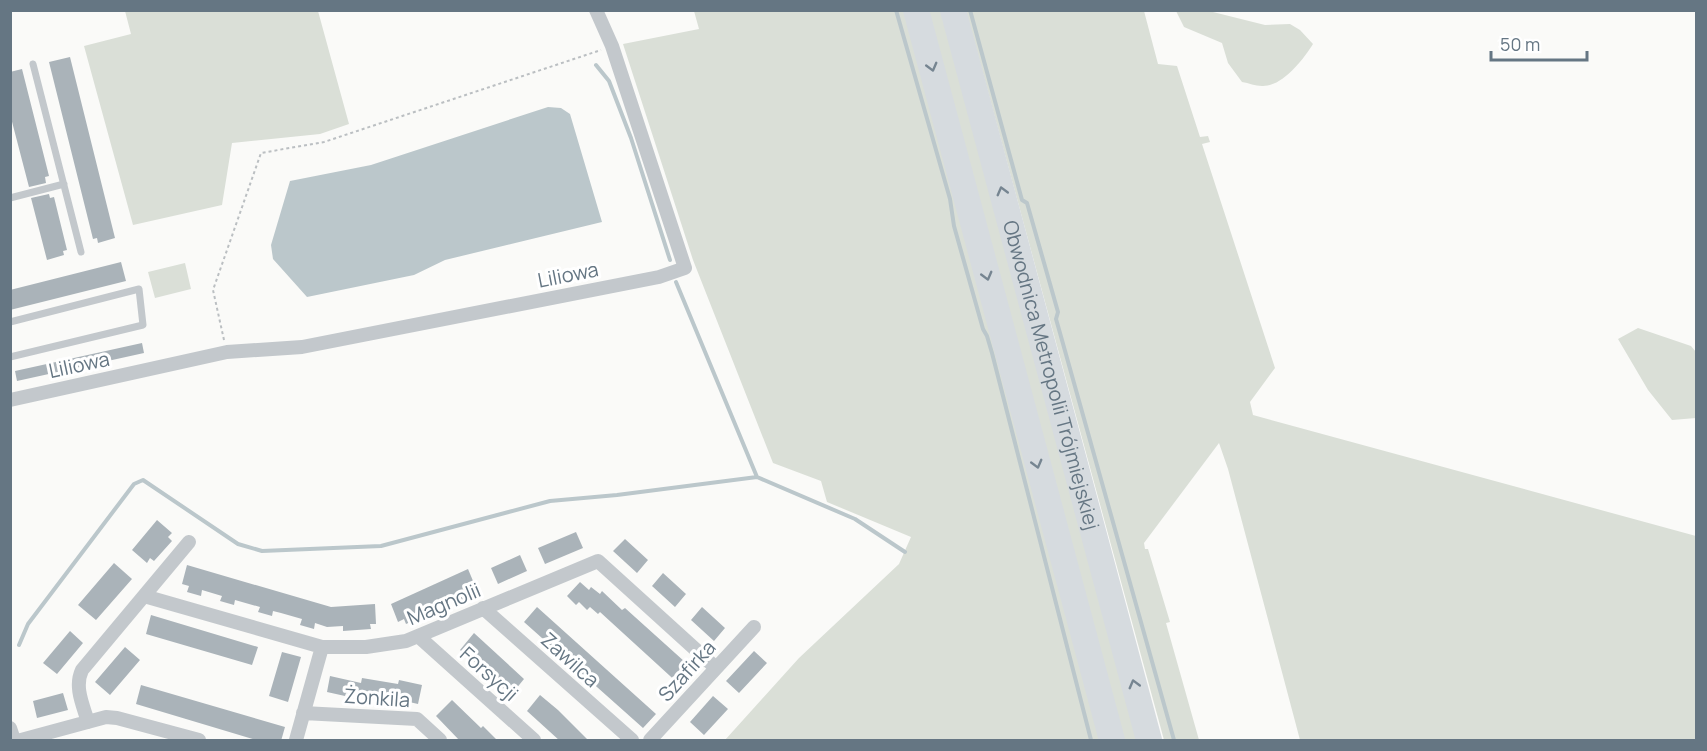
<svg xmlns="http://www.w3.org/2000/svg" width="1707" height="751" font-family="Manrope,sans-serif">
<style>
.green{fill:#dadfd7}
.water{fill:#bbc7cb}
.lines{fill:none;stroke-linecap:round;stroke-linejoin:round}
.stream{stroke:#bbc7cb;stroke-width:4}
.building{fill:#aab3b9}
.path{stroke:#bbbfc2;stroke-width:2;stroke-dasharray:3 3;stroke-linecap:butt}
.lane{stroke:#c3c8cc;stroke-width:7}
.street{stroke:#c3c8cc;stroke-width:14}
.highway{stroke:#d6dbdf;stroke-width:26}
.oneway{stroke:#768591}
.labels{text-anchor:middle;stroke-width:6;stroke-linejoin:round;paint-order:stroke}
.street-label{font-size:20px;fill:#657683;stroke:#fff}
</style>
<rect width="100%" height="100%" fill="#fafaf8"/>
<path class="green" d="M125 11H318L349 124 320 134 232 143 222 205 133 225 84 46 131 34Z
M694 11H905L1102 740H725L799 658 899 564 911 537 827 502 821 481 773 463 693 260 623 44 699 29Z
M925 11H946L1144 740H1122Z
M966 11H1144L1158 64 1177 66 1200 137 1208 136 1210 142 1202 144 1275 368 1250 402 1253 415 1696 536V740H1300L1228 469 1219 443 1144 543 1145 549H1148L1170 622 1166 623 1199 740H1164Z
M1176 11H1209L1265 25 1290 24 1300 30 1313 44C1303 60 1282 87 1262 86 1255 86 1249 83 1242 82L1228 63 1222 43 1184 27Z
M185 263 191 289 155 298 148 272Z
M1638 328 1691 346 1696 352V418L1672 420 1648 390 1618 339Z"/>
<path class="water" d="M548 107 561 108 570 114 602 222 445 260 414 275 307 297 273 259 271 245 290 181 371 165Z"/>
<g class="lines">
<path class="stream" d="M896 10 950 199 954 226 983 329 987 336 992 353 1091 740
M970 10 1022 200 1027 203 1058 312 1056 319 1060 333 1174 740
M596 65 609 81 631 138 670 260
M676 282 757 477 855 519 905 552
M19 645 28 624 134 484 143 480 238 544 262 551 381 546 550 501 617 495 757 477"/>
</g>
<path class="building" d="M70 57 115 238 98 243 97 238 93 239 49 62Z
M22 69 49 176 45 177 46 183 29 187 10 114V72Z
M49 194 50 198 54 197 67 250 63 251 64 255 47 260 31 198Z
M121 262 126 281 10 310V290Z
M142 343 144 353 17 381 15 371Z
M157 520 172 533 168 537 172 541 154 561 150 558 147 563 132 550Z
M576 532 583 548 545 564 538 548Z
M625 539 648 560 637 573 613 551Z
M520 555 527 571 498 584 491 568Z
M114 563 132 579 96 620 78 605Z
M187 565 331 607 375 604 376 624H370L371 629 343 631V626L327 627 315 623 314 629 300 625 302 619 281 613 273 611 272 616 258 612 260 607 235 600 234 605 220 601 222 596 202 590 201 596 187 592 189 586 182 584Z
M468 569 476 588 469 591 471 596 458 602 456 596 434 605V607L429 609 431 613 406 624 404 619 398 622 391 604Z
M663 573 686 594 675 607 652 586Z
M580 582 589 590 591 587 600 594 602 591 622 610 625 608 695 671 681 686 600 612 598 614 590 607 587 610 579 602 576 605 567 596Z
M537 607 656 714 643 728 524 622Z
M702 607 725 628 714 641 691 620Z
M151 615 258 647 252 665 146 634Z
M70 631 83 643 57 674 43 663Z
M474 633 524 679 511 695 493 679 494 678 460 650Z
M125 647 140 660 110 695 95 682Z
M754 651 767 663 739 693 726 681Z
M282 652 301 657 288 702 269 696Z
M330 676 361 683 362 678 398 684 399 680 422 685 418 704 383 696V700L346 693 345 696 327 692Z
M141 685 285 727 281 741H259L136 704Z
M63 693 68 710 37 718 33 701Z
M540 695 558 710 589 741H560L527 711Z
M713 696 728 709 704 735 690 722Z
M452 700 481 728 483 726 498 741H460L436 716Z"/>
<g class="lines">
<path class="path" d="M224 340 213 290 261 153 324 142 601 50"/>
<path class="lane" d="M33 64 81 252
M10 198 64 184
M10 322 139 289 143 325 10 357"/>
<path class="street" d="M10 400 227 352 302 347 659 277 685 268 612 46 596 10
M144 596 322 647H366L406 641 598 561 716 668
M483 608 632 740
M418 636 534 740
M303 713 417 719 440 740
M88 722C83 705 74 687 82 670L189 542
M10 728 14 740
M21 740 106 717 117 718 199 740
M296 740 322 647
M650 740 754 627"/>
<g class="highway">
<path d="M916 10 1112 740"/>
<path id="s1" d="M953 10 1149 740"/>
</g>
</g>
<defs><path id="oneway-chevron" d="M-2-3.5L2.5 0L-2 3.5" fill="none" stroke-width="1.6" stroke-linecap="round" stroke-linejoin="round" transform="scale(1.5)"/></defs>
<g class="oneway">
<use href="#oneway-chevron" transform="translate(932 67) rotate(75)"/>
<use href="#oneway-chevron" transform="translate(1002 191) rotate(-105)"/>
<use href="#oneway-chevron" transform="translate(987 276) rotate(75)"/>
<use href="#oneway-chevron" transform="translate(1037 464) rotate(75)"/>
<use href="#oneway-chevron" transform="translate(1134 684) rotate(-105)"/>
</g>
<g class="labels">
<g class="street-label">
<text transform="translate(568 275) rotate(-11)" y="7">Liliowa</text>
<text transform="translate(79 365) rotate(-12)" y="7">Liliowa</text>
<text dy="7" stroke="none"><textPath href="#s1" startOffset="378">Obwodnica Metropolii Trójmiejskiej</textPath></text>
<text transform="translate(444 604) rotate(-23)" y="7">Magnolii</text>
<text transform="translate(570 660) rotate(42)" y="7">Zawilca</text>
<text transform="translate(687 671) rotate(-48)" y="7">Szafirka</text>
<text transform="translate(489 674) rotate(42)" y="7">Forsycji</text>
<text transform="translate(377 698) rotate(4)" y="7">Żonkila</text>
</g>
</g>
<rect width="1707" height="751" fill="none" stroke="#657683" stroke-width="24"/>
<path d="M1491 51v9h96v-9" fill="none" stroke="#657683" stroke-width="3"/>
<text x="1500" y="51" font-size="18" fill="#657683" stroke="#ffffff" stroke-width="4.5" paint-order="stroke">50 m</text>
</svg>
